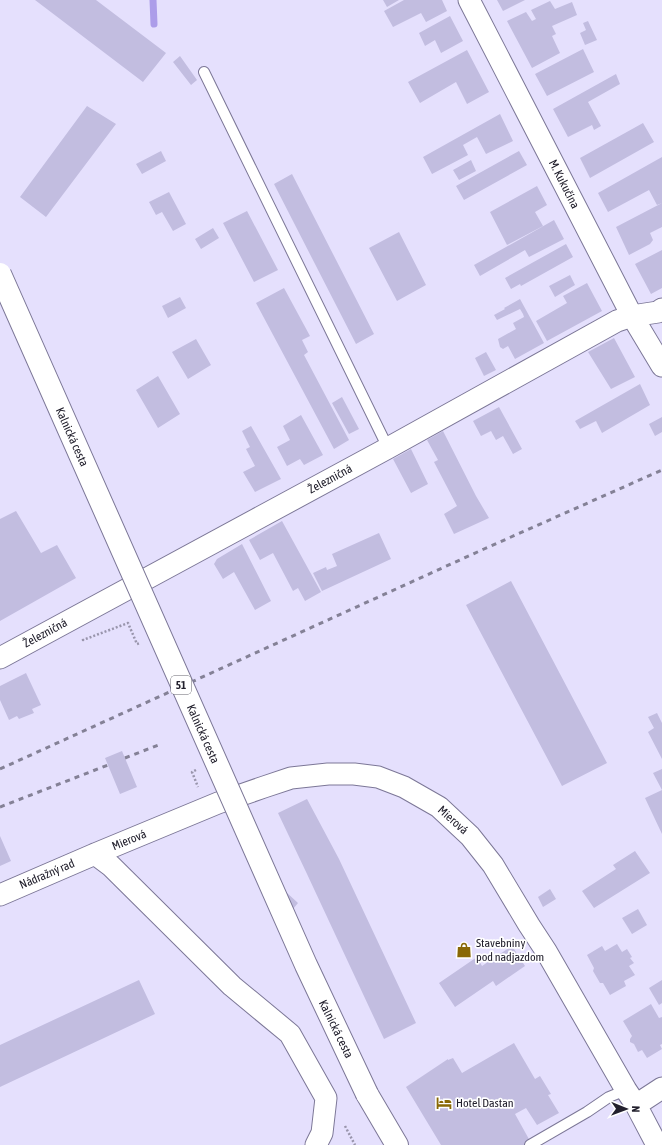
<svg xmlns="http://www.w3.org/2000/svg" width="662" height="1145" font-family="'Asap Condensed',sans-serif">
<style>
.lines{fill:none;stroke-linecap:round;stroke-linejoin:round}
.stream{stroke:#ac9de9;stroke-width:7}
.building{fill:#c2bde0}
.lane-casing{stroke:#7c7797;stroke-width:12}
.street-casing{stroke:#7c7797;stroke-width:23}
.primary-casing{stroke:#7c7797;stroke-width:24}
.path{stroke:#9995ac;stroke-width:2.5;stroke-dasharray:2 2;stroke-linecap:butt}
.lane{stroke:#fff;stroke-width:10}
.street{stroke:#fff;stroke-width:21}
.primary{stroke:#fff;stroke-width:22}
.rail{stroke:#848196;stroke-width:3;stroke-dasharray:5 5;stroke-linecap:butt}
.primary-bridge-casing{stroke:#7c7797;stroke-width:24;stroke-linecap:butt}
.primary-bridge{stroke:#fff;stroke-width:22}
.labels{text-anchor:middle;stroke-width:3.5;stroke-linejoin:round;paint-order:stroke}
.shield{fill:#fff;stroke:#64636c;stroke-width:1}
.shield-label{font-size:11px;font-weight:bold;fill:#22202d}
.street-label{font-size:12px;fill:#22202d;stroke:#fff}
.poi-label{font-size:12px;fill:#22202d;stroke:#fff;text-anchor:start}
</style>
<rect width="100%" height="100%" fill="#e5e0fd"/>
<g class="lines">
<path class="stream" d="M153 0 154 24"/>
</g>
<path class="building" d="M35 0H96L166 53 143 82Z
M383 0H399L387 7Z
M404 0H442L447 11 426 22 421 13 393 27 384 11Z
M497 0H525L503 11Z
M550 1 555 9 572 2 577 15 552 26 556 34 552 36 560 53 532 68 507 21 526 12 532 21 536 19 531 10Z
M450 16 463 41 441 53 435 40 425 46 419 33Z
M588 21 597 40 585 45 580 33 586 30 583 23Z
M583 49 594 72 547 96 535 74Z
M467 50 489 92 467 104 456 82 420 103 408 82Z
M180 56 197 80 191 85 173 62Z
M616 74 620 84 588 102 601 126 594 130 592 125 568 137 553 109Z
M87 106 116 124 46 217 20 197Z
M500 114 513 141 486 154 477 137 463 145 468 155 432 174 423 157Z
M643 123 654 142 590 178 580 158Z
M161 151 166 161 142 174 136 164Z
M519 151 527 165 464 200 456 186Z
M662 157V203L657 205 649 190 608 212 598 193Z
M471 160 476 171 459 180 453 170Z
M292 174 374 334 356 344 274 184Z
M537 186 547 205 535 212 543 226 507 245 490 212Z
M169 192 186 224 173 231 162 212 156 215 149 202Z
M662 203V227L650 233 653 240 650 244 629 255 616 227Z
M247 211 278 270 254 282 223 223Z
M554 220 564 239 529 257 525 250 480 276 474 265Z
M213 228 219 238 201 249 195 239Z
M399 232 426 285 397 301 369 248Z
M566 244 573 257 521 286 520 284 511 289 505 278Z
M662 250V288L651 294 635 264Z
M570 275 575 285 555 297 549 286Z
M587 283 602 311 547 341 536 321 567 303 563 296Z
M284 288 310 336 302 340 308 352 304 355 349 440 334 449 256 303Z
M180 297 186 308 168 318 162 306Z
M520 299 544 343 515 359 508 346 503 349 500 347 498 339 516 329 513 323 524 317 523 314 520 309 497 320 494 315 505 309 504 308Z
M614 338 635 377 611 389 588 352Z
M196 339 211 365 188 379 172 352Z
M486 352 496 370 484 376 475 358Z
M158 376 180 414 158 428 136 390Z
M640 384 650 405 602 433 596 421 580 429 575 421Z
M342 397 359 429 349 434 332 403Z
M499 407 522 449 513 454 503 436 496 440 491 431 481 436 473 421Z
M301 415 323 455 304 465 300 459 287 466 277 447 290 440 283 426Z
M662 417V432L655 436 649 424Z
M251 426 281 479 255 492 243 472 255 466 246 449 250 447 242 431Z
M443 431 476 496 489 518 454 534 444 514 457 506 434 462 438 460 427 440Z
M411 449 428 484 411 493 393 459Z
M16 511 41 553 57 545 76 578 0 621V519Z
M282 521 321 592 305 601 298 588 293 591 273 553 260 560 249 540Z
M379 533 391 559 322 591 313 573 326 567 327 570 337 566 332 554Z
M242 544 271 601 255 610 234 572 223 579 214 564 217 559Z
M511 581 607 763 562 786 466 605Z
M26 673 41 705 32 709 34 713 19 719 17 716 9 720 0 700V686Z
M657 713 662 723V759L648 732 654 728 648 717Z
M122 751 137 787 120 794 105 758Z
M662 769V834L645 798 662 790 653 773Z
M307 799 339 859 416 1023 384 1039 307 874 278 813Z
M0 836 11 861 0 866Z
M635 851 650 873 594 908 582 891 616 869 613 865Z
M550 889 556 899 543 907 538 897Z
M286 892 298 903 282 922 270 910Z
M638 909 647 925 632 934 622 918Z
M617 944 622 952 627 949 632 957 630 958 634 963 629 966 635 975 624 981 626 986 610 995 603 983H600L593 971 594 968 587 955 602 946 605 951Z
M512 946 525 966 496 986 493 981 455 1007 439 983 477 957 482 966Z
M139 980 155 1014 0 1087V1045Z
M662 980V1003L659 1005 649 988Z
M651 1004 659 1018 662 1017V1044L660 1045 662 1049 647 1058 642 1050 638 1052 634 1044 630 1042V1039L632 1036 623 1021Z
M514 1043 535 1079 540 1076 551 1094 548 1095 559 1113 537 1125 526 1108 515 1114 530 1141 524 1145H441L406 1087 448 1059V1060L453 1058 462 1073Z"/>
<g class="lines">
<defs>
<path id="lane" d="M204 72 388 448
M530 1145 587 1112 609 1097 626 1090"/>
<path id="street" d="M469 0 632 316 662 366
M0 658 388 448 617 321 632 316 658 312 662 309
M95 854 111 866 232 986 290 1034 326 1098 322 1133 316 1145
M0 895 95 854 218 803 264 787 291 778 328 774H354L378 777 404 787 439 807 470 836 493 865 529 925 546 951 626 1090 636 1105 657 1145
M636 1105 662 1088"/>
<path id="primary" d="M367 1094 397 1145"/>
</defs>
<use href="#lane" class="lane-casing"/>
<use href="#street" class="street-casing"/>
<use href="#primary" class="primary-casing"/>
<path class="path" d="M83 639V640L128 623 137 644 140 643
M196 770 192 772 198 787
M345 1126 355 1145"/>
<use href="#lane" class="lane"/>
<use href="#street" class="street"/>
<use href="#primary" class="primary"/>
<path class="rail" d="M125 758 161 744
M0 769 484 549 662 470
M0 807 108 765"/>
<defs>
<path id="primary-bridge" d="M0 274 306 965 367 1094"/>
</defs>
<use href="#primary-bridge" class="primary-bridge-casing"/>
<use href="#primary-bridge" class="primary-bridge"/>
</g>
<defs>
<symbol id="shop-bare" viewBox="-9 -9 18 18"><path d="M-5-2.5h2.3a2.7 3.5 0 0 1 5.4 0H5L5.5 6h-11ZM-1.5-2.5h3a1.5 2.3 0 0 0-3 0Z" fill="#896805" stroke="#fff" stroke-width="2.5" paint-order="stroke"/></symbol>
<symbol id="hotel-bare" viewBox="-9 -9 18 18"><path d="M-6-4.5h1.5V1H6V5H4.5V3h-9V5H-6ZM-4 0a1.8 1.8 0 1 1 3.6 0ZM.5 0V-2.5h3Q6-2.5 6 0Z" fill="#896805" stroke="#fff" stroke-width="2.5" paint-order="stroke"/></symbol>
</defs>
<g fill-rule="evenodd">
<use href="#shop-bare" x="453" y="939" width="22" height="22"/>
<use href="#hotel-bare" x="433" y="1092" width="22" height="22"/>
</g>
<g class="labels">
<rect class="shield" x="171" y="676" width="20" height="18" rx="3"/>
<g class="shield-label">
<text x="181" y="689">51</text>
</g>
<g class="street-label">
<text transform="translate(564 184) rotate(63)" y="4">M. Kukučína</text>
<text transform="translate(72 437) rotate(66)" y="4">Kalnická cesta</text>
<text transform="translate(330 479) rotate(-28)" y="4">Železničná</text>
<text transform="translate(45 633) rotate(-28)" y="4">Železničná</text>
<text transform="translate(203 734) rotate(66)" y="4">Kalnická cesta</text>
<text transform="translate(453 820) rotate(42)" y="4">Mierová</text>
<text transform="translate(129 840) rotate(-22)" y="4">Mierová</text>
<text transform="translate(47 874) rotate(-23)" y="4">Nádražný rad</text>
<text transform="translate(336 1029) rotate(64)" y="4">Kalnická cesta</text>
</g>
<g class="poi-label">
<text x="476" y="947">Stavebniny<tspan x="476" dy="14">pod nadjazdom</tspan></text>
<text x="456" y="1107">Hotel Dastan</text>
</g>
</g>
<g transform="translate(626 1109) rotate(91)" stroke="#ffffff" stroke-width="3" paint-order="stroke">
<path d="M0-3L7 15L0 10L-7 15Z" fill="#22202d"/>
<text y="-6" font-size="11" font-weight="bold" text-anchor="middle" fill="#22202d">N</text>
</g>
</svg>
